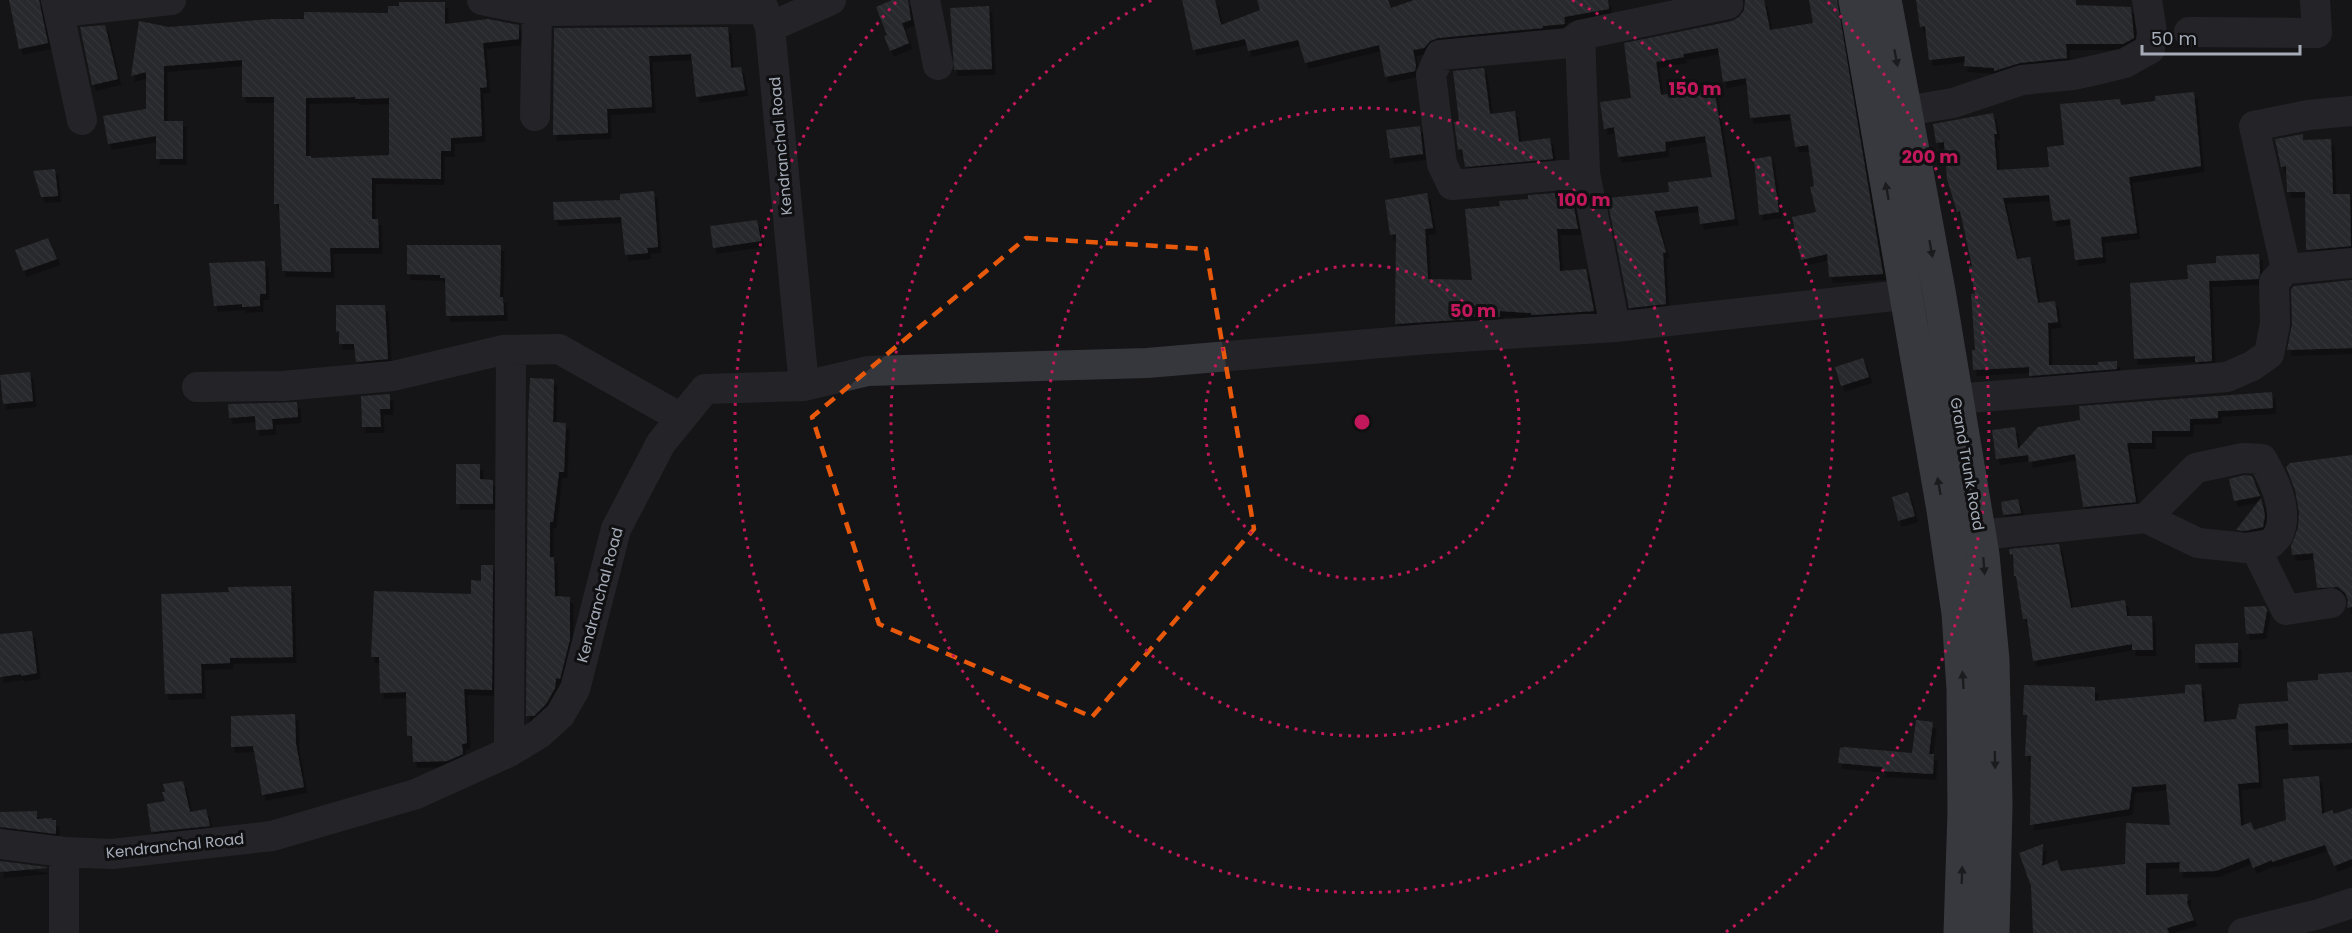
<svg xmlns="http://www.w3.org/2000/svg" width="2352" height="933" font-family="Poppins,sans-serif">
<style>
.building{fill:url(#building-back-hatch);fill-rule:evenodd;filter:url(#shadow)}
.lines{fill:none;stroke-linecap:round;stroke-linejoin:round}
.minor{stroke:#35373c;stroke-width:30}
.highway{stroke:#61656e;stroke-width:33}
.oneway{fill:#242529}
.marked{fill:none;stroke:#e8590c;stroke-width:4.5;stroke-dasharray:12 8;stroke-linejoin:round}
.ring{fill:none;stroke:#c2185b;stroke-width:3;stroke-dasharray:3 6}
.labels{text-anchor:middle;stroke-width:6;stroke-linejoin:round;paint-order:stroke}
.street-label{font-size:15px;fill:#a5acb8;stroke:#101012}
.centre{fill:#c2185b;stroke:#101012;stroke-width:3}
.ring-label{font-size:18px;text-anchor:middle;font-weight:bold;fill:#c2185b;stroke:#101012;stroke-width:6;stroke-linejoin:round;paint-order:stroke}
</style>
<defs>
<pattern id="building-back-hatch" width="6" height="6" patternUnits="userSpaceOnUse" patternTransform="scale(1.5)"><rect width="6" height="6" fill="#3e4044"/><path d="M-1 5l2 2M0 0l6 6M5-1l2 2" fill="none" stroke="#57595d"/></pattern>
<filter id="shadow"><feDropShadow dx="3.5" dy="6" stdDeviation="0" flood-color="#0009"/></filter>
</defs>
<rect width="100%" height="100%" fill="#151517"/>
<path class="building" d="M9 0H39L48 43 19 49Z
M892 0H908L911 20 902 23 909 43 890 51 884 36 887 35 876 7Z
M1182 0H1215L1221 25 1260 10 1257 0H1388L1391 8 1414 0H1608L1609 9 1564 17 1565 24 1543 26V28L1438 38 1430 41 1424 48 1413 50 1416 65 1415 71 1385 77 1379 45 1305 63 1298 40 1248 51 1245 39 1193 50Z
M1745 0H1764L1770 30 1813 23 1809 0H1837L1883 274 1829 277 1827 254 1801 260 1792 217 1816 212 1810 187 1814 186 1808 145 1795 147 1790 114 1750 118 1746 78 1723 82 1718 48 1683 54 1684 57 1656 62 1661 95 1714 87 1735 219 1700 224 1698 206 1654 211 1666 252 1663 253 1666 304 1629 308 1607 198 1669 192 1668 182 1712 177 1705 136 1665 142 1666 151 1618 157 1614 127 1604 129 1600 102 1631 98 1624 43 1732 21 1739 17 1744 10Z
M1916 0H2076V5L2131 7 2134 38 2123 44H2066L2067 58 2020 63 1994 71V68L1964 66 1965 56 1929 60 1925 26 1920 27Z
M399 2H445V24L488 19 519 25V39L483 43 487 87 480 88 482 136 451 138V151H441V179L372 178V219H378L379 248H330L331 272 282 271 279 204H274V97H242V60L164 66V121H183V159H156V136L108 144 103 116 146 109V72L131 76 139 21 169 27 273 19H304V12L388 13V6H399ZM355 97V99L389 98V155L311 158V156H306V98Z
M989 6 992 69 954 70 950 8Z
M105 25 118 79 92 85 80 27Z
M728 27 731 68 741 67 745 90 696 97 691 54 649 56 652 107 607 109 608 133 553 135 554 28Z
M1484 68 1490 114 1515 111 1519 142 1550 138 1553 159 1465 167 1462 149 1458 150 1454 122 1459 121 1453 71Z
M2194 92 2201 166 2129 177 2137 233 2101 237 2103 257 2075 260 2070 219 2053 221 2049 195 2003 198 2017 259 2030 257 2038 303 2055 301 2058 322 2048 323 2049 365H2098V362L2117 361V369L2029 376V367L1973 370 1972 350H1975L1971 294 1975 293 1969 267 1972 266 1960 211 1957 212 1947 179 1944 142 1936 143 1933 124 1993 113 1997 134H1994L1997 170 2049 167 2047 147 2064 145 2060 104 2120 99 2121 105 2155 101V96Z
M1420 126 1423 154 1390 158 1386 130Z
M2303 134V140L2331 139 2333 194H2350L2351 246 2306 250 2305 192H2287L2286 166 2281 167 2275 139Z
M1771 156 1779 212 1759 215 1754 159Z
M55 169 58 196 41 197 33 171Z
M654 191 658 247 647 248 648 253 625 255 621 217 554 220 553 202 620 200V194Z
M1571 192 1578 229H1557L1560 271 1586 269 1594 311 1531 315V313L1500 311V317H1471V319L1395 324 1396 234 1390 235 1385 200 1427 193 1433 228 1425 229 1428 279 1472 280 1465 209 1500 206 1499 201 1528 199V195Z
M757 220 761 241 713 248 710 226Z
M48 238 57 259 23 271 15 250Z
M407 245H501L500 297H503L504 315 446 316 445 278H440V275L407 274Z
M2259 254 2260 274 2258 279 2209 281 2212 361 2195 362V356L2134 359 2130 283 2188 279 2187 265 2216 263V256Z
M265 261 266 294H260V306L242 307V304L214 306 209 263Z
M2352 280V348L2287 350 2292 324 2291 289 2294 286Z
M336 305H385L388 359 356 362 354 344H339V331L336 332Z
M1863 358 1869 377 1841 386 1835 367Z
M30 372 33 401 3 404 0 375Z
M530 378 554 379 553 422 566 423 564 472H559L553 522H550V557H554L555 596 570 597V639L560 679 556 678 555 688 546 704 534 716H526L528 421Z
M2272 392 2273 408 2218 411V418L2190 419V431H2152V443H2127L2136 502 2083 507 2075 454 2029 462 2028 455 1996 459 1992 430 2015 427 2018 449 2038 427 2080 420 2079 406Z
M390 394V409H380L381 427H362L361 396Z
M297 402 298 417 272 419 273 429 256 430 255 416 229 418 228 404Z
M2352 455V607L2347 608 2348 600 2345 593 2338 587 2317 588 2313 553 2292 555 2291 546 2298 528 2299 512 2295 490 2286 467 2290 463Z
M456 464H480V479L493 480V504H456Z
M2244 475 2252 476 2260 496 2234 501 2229 479Z
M1908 492 1915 516 1898 521 1892 497Z
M2261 498 2265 515 2263 527 2245 531 2236 530Z
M2018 499 2021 513 2003 515 2001 502Z
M2059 544 2071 608 2125 600 2127 616H2152L2153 650H2132V644L2033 661 2027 619H2023L2016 576H2014L2013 554 2010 555 2009 549Z
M481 565H493L492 690 464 689 467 743 462 744 463 754 447 761 413 762 412 736H407L406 692 380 693 379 657H371L374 591 471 594V580L481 581Z
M291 586 293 657 230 658V663L201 664 202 693 165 694 161 594 229 592 228 587Z
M2265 606 2267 610 2263 633 2246 634 2244 607Z
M32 631 37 673 21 676V674L0 677V634Z
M2238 643V662L2195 663V644Z
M2352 672V743L2289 745 2288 723 2255 726 2259 782 2238 784 2241 826 2251 822 2254 830 2286 820 2283 779 2319 776 2322 814 2332 810 2334 814 2352 808V859L2334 866 2325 845 2272 862V860L2253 868 2249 858 2216 871 2179 872 2180 862 2146 863V895L2188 894 2187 903 2194 920 2167 928 2169 933H2033L2031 886 2019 853 2043 844 2042 866 2057 860 2061 871 2125 864 2126 823 2170 825 2166 784 2132 787 2129 809 2030 825 2031 756H2025L2027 715H2023L2024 685 2095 687V701L2185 693V685L2201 684 2204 722 2236 719 2239 704 2288 701 2287 682 2318 680V674Z
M295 714 296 744 304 787 262 795 253 746 231 747V716Z
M1916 720 1933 722 1929 754H1934L1933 774 1882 771 1883 767 1838 763 1840 748 1844 747 1912 753Z
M183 781 190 812 206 809 210 826 151 832 147 804 165 801 162 792H165L163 784Z
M37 811V819L52 818V820H56V834L0 827V812Z
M0 861 47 867V868L0 872Z"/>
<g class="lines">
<path class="minor" d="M56 0 82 120
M482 0 537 11 764 9
M760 0 770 27 804 386
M925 0 938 65
M61 12 171 0
M770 27 831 0
M2189 32 2317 33 2315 0
M1580 35 1585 173
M1906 111 1953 103 2022 80 2073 75 2100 69 2125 63 2150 49 2152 32 2147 0
M535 116 537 11
M2286 269 2254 126 2308 115 2352 111
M1615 327 1585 173 1452 185 1442 164 1431 75 1440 55 1569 43 1580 35 1728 4
M197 387 283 386 393 376 503 350 559 349 681 418
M1956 399 2227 377 2252 366 2269 354 2275 324 2274 282 2286 269 2352 263
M1979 535 2146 518 2196 468 2243 458 2262 459C2273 478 2289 509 2279 533 2278 537 2273 541 2270 544L2246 548 2198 543 2146 518
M2255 547 2286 610 2331 603
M509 752 511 350
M0 844 64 852 112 854 272 836 416 794 509 752 539 734 560 715 575 689 616 529 661 443 705 389 804 386 868 371 1147 363 1428 339 1615 327 1929 292
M64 852V933
M2243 933 2319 914 2352 903"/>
<path class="highway" d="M1855 0 1943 510 1958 613 1963 689 1964 812 1960 933
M1885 0 1939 291 1983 555 1993 660 1996 805 1993 933"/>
</g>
<defs><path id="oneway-solid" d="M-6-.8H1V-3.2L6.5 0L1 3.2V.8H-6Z" transform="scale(1.5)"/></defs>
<g class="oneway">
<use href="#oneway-solid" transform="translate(1896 58) rotate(79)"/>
<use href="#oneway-solid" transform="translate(1887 191) rotate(-100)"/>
<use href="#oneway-solid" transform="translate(1931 249) rotate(80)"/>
<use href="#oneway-solid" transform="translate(1939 486) rotate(-100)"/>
<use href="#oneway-solid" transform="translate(1984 566) rotate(85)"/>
<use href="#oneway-solid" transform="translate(1963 680) rotate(-94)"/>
<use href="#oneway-solid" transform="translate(1995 760) rotate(89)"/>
<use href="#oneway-solid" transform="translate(1962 875) rotate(-88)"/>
</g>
<path d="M0 0H2352V933H0ZM1026 238 1206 249 1254 529 1092 717 879 624 812 417Z" fill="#151517" fill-opacity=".55" fill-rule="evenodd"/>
<path class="marked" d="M1026 238 1206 249 1254 529 1092 717 879 624 812 417Z"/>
<g class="ring">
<circle cx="1362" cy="422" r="157"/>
<circle cx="1362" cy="422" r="314"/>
<path d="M1572 0A471 471 0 1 1 1152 0"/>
<path d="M998 932A627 627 0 0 1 896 2M1828 2A627 627 0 0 1 1726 932"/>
</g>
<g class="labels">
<g class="street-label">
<text transform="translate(781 146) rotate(-95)" y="5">Kendranchal Road</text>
<text transform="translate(1967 464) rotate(80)" y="5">Grand Trunk Road</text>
<text transform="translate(600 595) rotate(-75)" y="5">Kendranchal Road</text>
<text transform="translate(175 846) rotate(-6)" y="5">Kendranchal Road</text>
</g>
</g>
<circle cx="1362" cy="422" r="9" class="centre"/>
<g class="ring-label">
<text x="1695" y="95">150 m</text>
<text x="1930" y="163">200 m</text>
<text x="1584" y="206">100 m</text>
<text x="1473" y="317">50 m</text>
</g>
<path d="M2142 45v9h158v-9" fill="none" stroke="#a5acb8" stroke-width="3"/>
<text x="2151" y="45" font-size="18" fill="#a5acb8" stroke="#101012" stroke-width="4.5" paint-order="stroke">50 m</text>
</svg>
